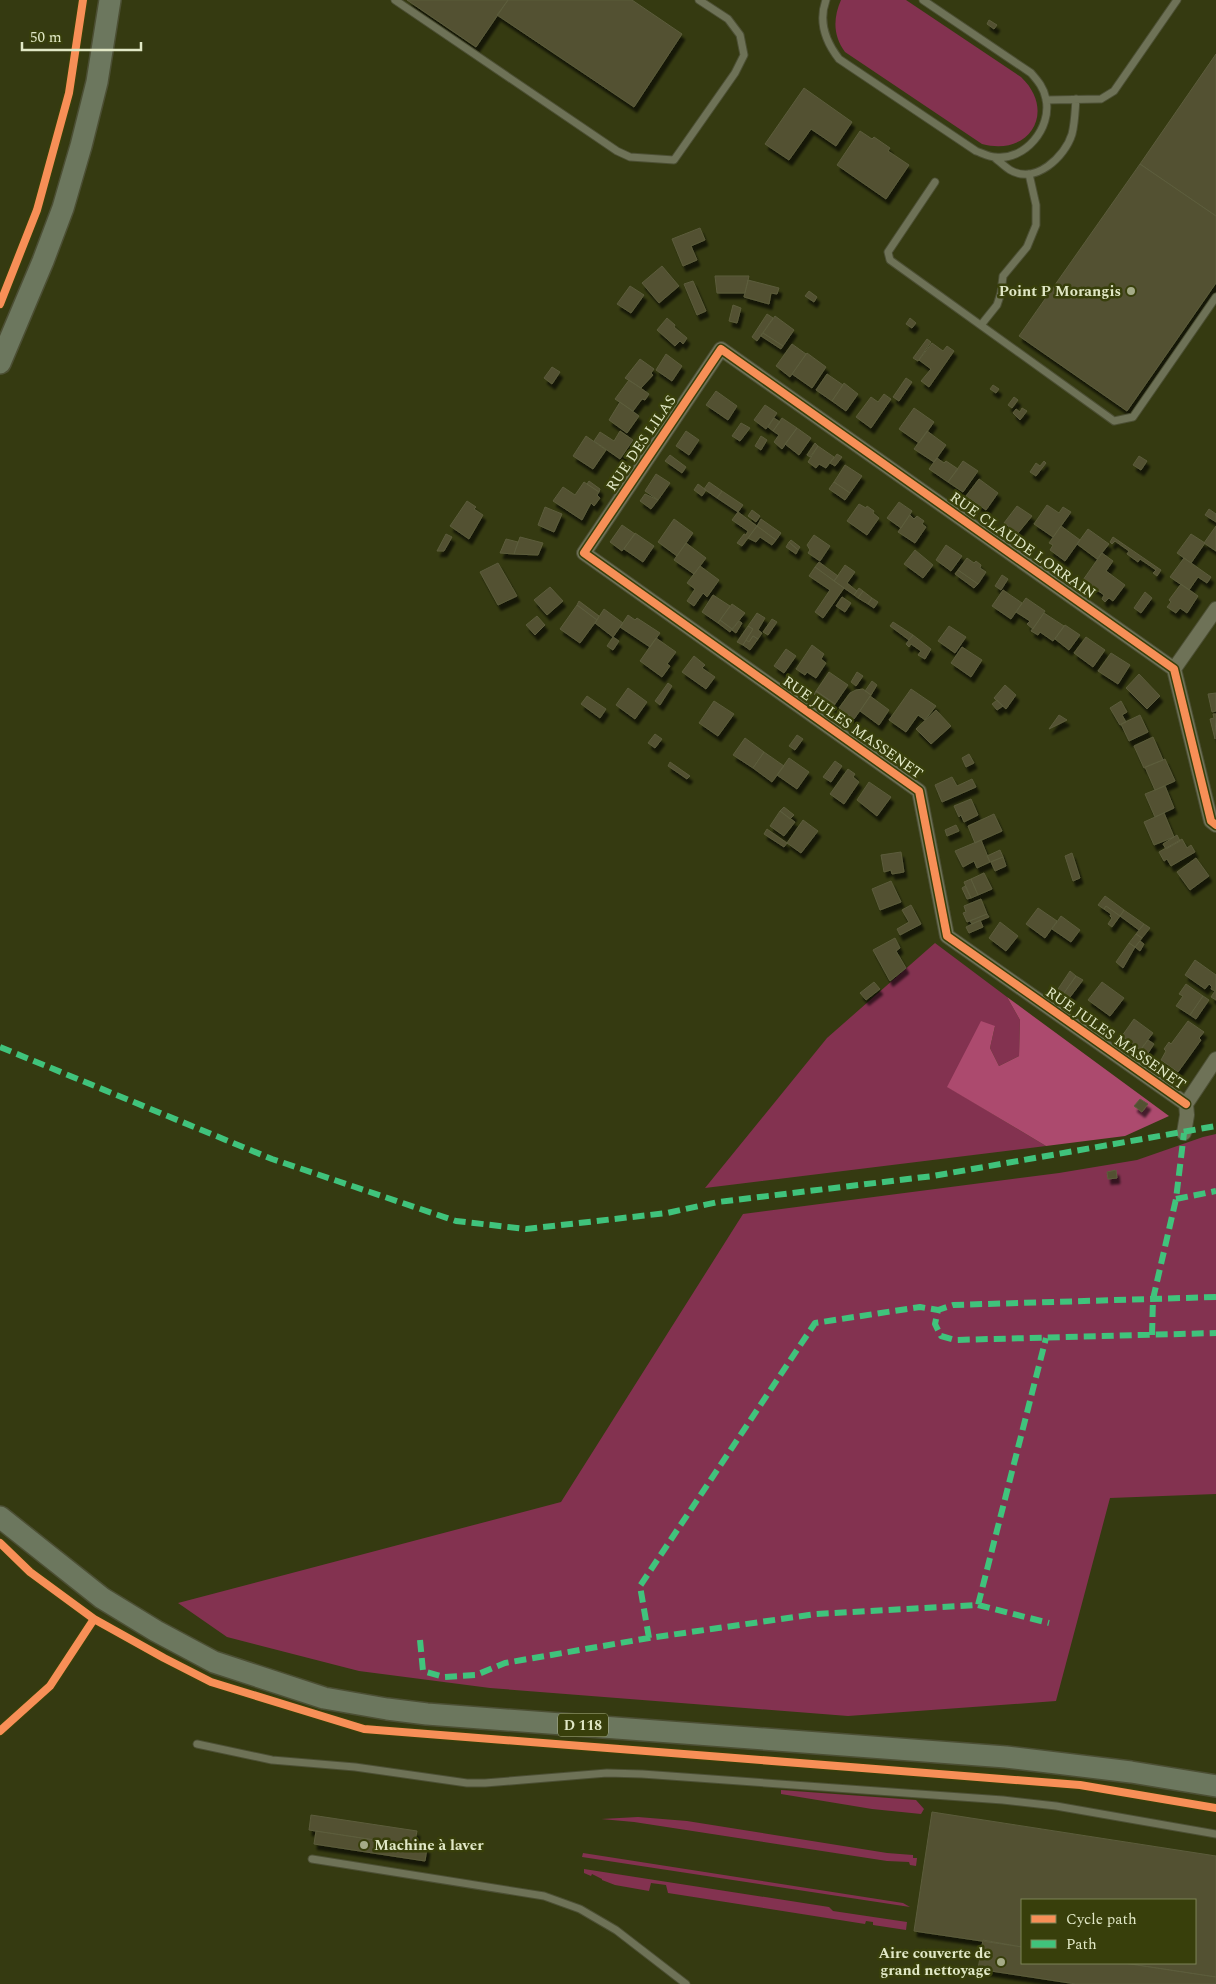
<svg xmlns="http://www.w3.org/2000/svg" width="1216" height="1984" font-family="Spectral,serif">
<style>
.green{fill:#833250}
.forest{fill:#ac4a6e}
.building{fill:#525131;stroke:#5c5c3c;filter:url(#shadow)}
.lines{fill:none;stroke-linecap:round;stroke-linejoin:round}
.lane-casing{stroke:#4c4f34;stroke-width:9}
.street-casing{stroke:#4c4f34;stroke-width:16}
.primary-casing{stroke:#4c4f34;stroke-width:24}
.lane{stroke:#6e7257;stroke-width:7}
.street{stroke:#6e7257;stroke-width:14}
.primary{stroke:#6c775e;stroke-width:21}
.quiet{stroke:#40c37c;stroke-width:6;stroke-dasharray:12 6;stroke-linecap:butt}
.cycleway-casing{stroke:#383f0b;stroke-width:11}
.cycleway{stroke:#f78f57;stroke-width:8}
.poi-dot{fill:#a5ab87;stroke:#383f0b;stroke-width:2}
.labels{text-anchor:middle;stroke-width:5;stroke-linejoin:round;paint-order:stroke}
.shield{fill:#383f0b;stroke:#aeb58e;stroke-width:1}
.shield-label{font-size:14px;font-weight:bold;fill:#e1e8c6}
.poi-label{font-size:15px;font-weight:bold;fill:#e1e8c6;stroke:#383f0b;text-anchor:end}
.street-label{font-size:15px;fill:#e1e8c6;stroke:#383f0b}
</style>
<defs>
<filter id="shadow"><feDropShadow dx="3" dy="5.5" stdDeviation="1" flood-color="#0009"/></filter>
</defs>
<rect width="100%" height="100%" fill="#353a11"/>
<path class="green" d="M841 0H906L1021 77C1057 111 1030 157 982 144L845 52C833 36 833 18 841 0Z
M935 943 1007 997 1020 1020 1019 1056 999 1066 990 1048 995 1026 948 1087 1046 1146 705 1188 827 1038Z
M1216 1134V1494L1110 1498 1056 1701 848 1716 490 1688 359 1671 227 1637 178 1603 561 1502 743 1214 1059 1173 1137 1160 1203 1137Z
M781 1790 916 1800 924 1809 921 1814 872 1809 781 1794Z
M638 1817 687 1821 887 1853 913 1855V1858H917L916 1866 910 1865 909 1862 887 1861 634 1822 601 1819Z
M583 1853 903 1903 910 1907 582 1857Z
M584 1869 829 1907 833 1911 907 1922 906 1930 873 1925V1922L866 1921 865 1924 668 1893 666 1885 651 1883 649 1891 615 1885 602 1880V1879L592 1874 591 1876 584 1873Z"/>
<path class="forest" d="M1007 997 1169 1116 1125 1136 1046 1146 947 1087 981 1021 995 1026 990 1048 999 1066 1019 1056 1020 1020Z"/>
<path class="building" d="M407 0H508L476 47Z
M508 0H632L682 34 634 107 497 15Z
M989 20 997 25 994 29 987 24Z
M1216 54V216L1140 164Z
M804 88 852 122 836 146 811 129 789 160 765 144Z
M860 131 872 139 874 137 890 148 888 151 909 165 886 199 837 165Z
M1140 164 1216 216V283L1127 411 1019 336Z
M700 228 705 240 691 246 697 260 683 266 672 239Z
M662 266 679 286 659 303 642 283Z
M715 276H749L745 293H717Z
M748 280 779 288 777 294 771 293 769 304 744 297Z
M693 281 706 311 697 315 684 284Z
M630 286 644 295 631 313 617 304Z
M809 291 817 297 814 302 805 296Z
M733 305 741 308 737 323 729 321Z
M767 314 773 318 757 341 752 337Z
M775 316 794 330 783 346 763 333Z
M667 318 675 325 674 327 687 338 683 344 680 341 675 346 657 330Z
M910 318 916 323 912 328 906 324Z
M763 333 783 346 781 349 761 336Z
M927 339 931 342 918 361 913 358Z
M932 343 943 351 947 346 954 351 929 387 921 381 931 369 919 360Z
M792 344 806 354 790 377 776 366Z
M807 353 826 367 812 388 792 374Z
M666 354 682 366 672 381 656 370Z
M640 359 654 369 651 373 653 375 641 388 625 378Z
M552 367 560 372 552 384 544 378Z
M827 374 843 385 832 401 816 390Z
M906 378 912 382 899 401 893 397Z
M629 380 649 394 645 400 642 399 633 411 615 399Z
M844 383 858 394 846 411 832 401Z
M993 385 999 389 996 393 990 389Z
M716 391 737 406 728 420 706 405Z
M884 394 891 399 871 428 856 417 871 397 878 402Z
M1014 397 1018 400 1012 408 1008 405Z
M620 402 639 416 627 433 609 420Z
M765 405 777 413 766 429 754 420Z
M914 408 934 422 919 443 899 429Z
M1022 408 1027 411 1020 420 1013 413 1016 409 1020 412Z
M774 418 780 422 773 431 768 427Z
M782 418 797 428 782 449 774 442 779 435 773 431Z
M741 423 750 428 740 441 732 436Z
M797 428 811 438 799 455 785 444Z
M620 431 633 440 620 459 594 441 600 432 614 441Z
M686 431 699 440 689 455 676 446Z
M927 431 946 445 934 462 914 449Z
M586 436 606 450 593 469 573 456Z
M761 436 767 440 761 450 755 446Z
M815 443 818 446 810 457 807 455Z
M818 446 834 457 826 468 819 464 816 468 808 462Z
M837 454 842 457 835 466 830 463Z
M670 455 686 467 682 473 665 461Z
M1139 456 1147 461 1141 470 1133 465Z
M937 458 944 463 946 461 958 469 948 482 929 469Z
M963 461 978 471 963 492 948 482Z
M1044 461 1046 463 1036 476 1030 472 1036 463 1040 466Z
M845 465 862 476 850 493 834 482Z
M656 474 670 483 658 500 645 491Z
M979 479 998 493 986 510 966 496Z
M589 481 600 489 599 492 587 484Z
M584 482 599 492 597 495 600 498 594 506 591 503 582 520 553 501 563 487 575 495Z
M709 482 722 491 717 498 704 489Z
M834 482 850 493 845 500 829 489Z
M698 484 706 490 702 496 694 490Z
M722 491 743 505 738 512 717 498Z
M645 494 658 500 651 509 640 501Z
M467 501 476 507 474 509 483 515 469 539 450 526Z
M899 502 912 511 901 528 887 518Z
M859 504 866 508 867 506 874 511 873 513 879 518 867 535 847 521Z
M1047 505 1059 513 1063 507 1071 512 1053 537 1034 524Z
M1017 506 1032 516 1018 533 1004 523Z
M545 507 562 514 554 532 538 525Z
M1209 509 1216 514V522L1205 515Z
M752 510 760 516 756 522 748 516Z
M738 512 757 526 742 546 737 543 744 534 746 535 748 531 732 520Z
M910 515 914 519 917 516 924 521 922 524 926 527 915 543 898 532Z
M674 519 693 533 677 556 658 542Z
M761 519 781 533 776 540 757 526Z
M622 525 635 534 622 551 610 542Z
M757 526 776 540 772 545 760 537 756 542 748 538Z
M1061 526 1080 540 1065 561 1050 550 1053 545 1049 543Z
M1216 526V551L1204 543Z
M1088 529 1109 544 1097 559 1077 544Z
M635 533 654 546 643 562 624 549Z
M446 534 452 537 444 551H437Z
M1191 534 1205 543 1191 563 1177 553Z
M814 535 830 546 820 561 808 553 810 550 807 545Z
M520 537 543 543 538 555 514 554Z
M1113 537 1161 570 1157 576 1153 573 1156 570 1140 559 1138 562 1127 554 1129 551 1115 541 1112 544 1110 542Z
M506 539 518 542 514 554 500 553Z
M791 540 800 547 798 550 789 542Z
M789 542 798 550 796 554 786 547Z
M686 543 706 558 694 574 674 560Z
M946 545 962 556 951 571 936 560Z
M915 550 933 565 923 578 904 564Z
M1102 553 1113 561 1106 571 1125 585 1113 601 1109 598 1105 602 1102 599 1104 595 1083 580Z
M967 558 974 563 976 561 981 565 980 568 986 572 978 584 958 570Z
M1184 558 1211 577 1207 583 1198 577 1189 590 1170 577Z
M819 562 838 576 834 581 815 567Z
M498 563 517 596 498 605 480 572Z
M845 565 855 572 847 583 857 591 854 595 834 581Z
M700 566 719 580 707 597 703 593 694 606 687 601 695 589 687 583Z
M815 567 844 588 823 618 815 612 830 590 809 576Z
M958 570 978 584 974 588 955 574Z
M1002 575 1008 579 1001 590 995 586Z
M1181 584 1198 596 1187 613 1180 608 1176 613 1167 607 1171 602 1169 600Z
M550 587 563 601 547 615 534 600Z
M859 588 863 591 858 598 854 595Z
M1003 590 1022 603 1011 619 992 606Z
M863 591 872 598 868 604 858 598Z
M1145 592 1152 598 1141 613 1134 608Z
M713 595 730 606 718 623 702 612Z
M842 597 851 603 845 612 836 606Z
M872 598 878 602 874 608 868 604Z
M1026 598 1045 611 1033 629 1027 624 1030 621 1016 612Z
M579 601 599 616 597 620 577 605Z
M732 604 745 613 732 629 720 620Z
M577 605 597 620 580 643 560 629Z
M604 609 623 623 613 637 595 623Z
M757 613 765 618 758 630 762 633 758 639 753 636 749 642 746 640 753 629 748 626Z
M1044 613 1064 626 1053 641 1040 632 1038 635 1031 631Z
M628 615 635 620 637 618 660 633 650 647 620 627Z
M537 616 545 625 535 635 526 625Z
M772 619 777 622 768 635 763 632Z
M720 620 732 629 730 632 718 623Z
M739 621 742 623 736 633 732 630Z
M893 622 913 635 909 640 890 626Z
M1065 625 1080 635 1069 650 1055 639Z
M748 626 753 629 743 645 737 642Z
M949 626 966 637 955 653 938 641Z
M913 635 931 649 925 659 918 655 921 651 911 644 909 647 906 644Z
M753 636 758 639 750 650 743 645 746 640 749 642Z
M613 637 619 641 613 650 607 646Z
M1086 637 1105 650 1093 667 1074 653Z
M656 638 676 652 667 664 670 666 662 677 640 661Z
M812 645 824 654 821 659 826 663 816 678 807 672 805 675 796 669Z
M962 647 982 660 971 677 951 663Z
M786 649 796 656 784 673 774 666Z
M1111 653 1130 665 1118 684 1098 671Z
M694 656 705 665 702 668 715 677 706 689 682 672Z
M829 672 848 685 835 704 816 691Z
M857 672 863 676 856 686 851 682Z
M1139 674 1160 696 1147 709 1126 688Z
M872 681 877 685 871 695 865 691Z
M668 683 672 686 660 705 655 701Z
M1005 685 1016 695 1006 709 994 698Z
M628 688 647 702 635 719 616 705Z
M863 689 871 695 854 719 839 708 850 693 856 690Z
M911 689 936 706 925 720 918 715 906 732 889 720Z
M816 691 835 704 833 707 814 694Z
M1216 693V711L1212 712 1208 694Z
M587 696 606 709 600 718 581 704Z
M870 696 889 710 879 725 860 711Z
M997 700 1003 706 997 710 992 704Z
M714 701 734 714 718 736 699 723Z
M1121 701 1127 712 1122 715 1126 722 1120 725 1110 708Z
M936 710 951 726 931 744 916 729Z
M1213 714H1216L1215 739 1210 719 1214 718Z
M1059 715 1067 720 1049 729Z
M1140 715 1148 732 1129 741 1121 724Z
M655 734 662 739 655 748 648 743Z
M797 735 803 739 795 750 789 746Z
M1153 737 1163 760 1144 768 1134 746Z
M745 738 764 752 753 768 733 755Z
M764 752 784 766 772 782 753 768Z
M969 754 974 763 966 767 962 758Z
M789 758 809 772 797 789 777 775Z
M1165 759 1175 781 1155 790 1145 767Z
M835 761 842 766 831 782 823 777Z
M670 762 690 776 687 779 668 766Z
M848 769 855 774 853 777 859 782 844 804 830 794Z
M952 777 957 786 972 779 976 787 942 802 935 785Z
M869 782 891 797 877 816 857 800Z
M1165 786 1174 808 1155 817 1145 794Z
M971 799 978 815 964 822 961 815 959 817 954 806Z
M784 807 794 815 790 819 780 811Z
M780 811 795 822 784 836 770 826Z
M1164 813 1174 837 1154 845 1144 822Z
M994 814 1002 831 975 843 968 826Z
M803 820 818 831 801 853 787 843Z
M956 825 959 831 947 836 945 830Z
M767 829 787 843 784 847 764 834Z
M1177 835 1180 841 1166 849 1163 844Z
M1182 839 1187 848 1191 845 1195 852 1171 866 1167 859 1164 861 1159 852Z
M981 840 990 862 977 868 974 861 963 867 955 851Z
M1000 850 1003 857 990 862 987 856Z
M901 852 904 872 892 874 891 870 884 872 881 855Z
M1072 853 1080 878 1073 881 1065 856Z
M1003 857 1006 866 995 871 991 862Z
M1196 858 1209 876 1190 890 1177 872Z
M984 873 992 889 978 895 971 879Z
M971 879 978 895 971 898 964 882Z
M891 881 901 902 880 910 872 889Z
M965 886 971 898 967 899 962 888Z
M1105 896 1124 910 1120 916 1106 906 1104 909 1098 905Z
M981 899 987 914 967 922 963 913 966 912 964 906Z
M911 905 921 924 900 935 897 929 909 922 902 910Z
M1106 906 1120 916 1112 927 1108 924 1112 918 1110 916 1111 914 1104 909Z
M1038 908 1057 921 1045 938 1026 924Z
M1124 910 1144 924 1139 930 1120 916Z
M987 914 989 917 972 924 970 921Z
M1061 916 1080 930 1071 942 1052 929Z
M980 920 983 927 969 933 966 927Z
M1000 922 1018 936 1006 951 989 938Z
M1144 924 1150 928 1142 938 1136 934Z
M1136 934 1142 938 1135 947 1129 943Z
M895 938 900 948 896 951 906 968 890 981 873 950Z
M1140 941 1144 944 1140 951 1135 947Z
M1129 943 1135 947 1123 968 1116 962Z
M1195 960 1216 975V1000L1211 997 1215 991 1211 989 1212 987 1209 984 1205 989 1185 975Z
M1070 971 1076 976 1064 993 1058 989Z
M1076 976 1083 980 1070 997 1064 993Z
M874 982 880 989 866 1000 860 993Z
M1102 982 1124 998 1110 1016 1088 1000Z
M1186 984 1203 996 1190 1015 1176 1006 1183 996 1179 994Z
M1203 996 1209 1000 1196 1019 1190 1015Z
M1134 1019 1153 1033 1140 1050 1122 1036Z
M1188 1021 1204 1032 1199 1038 1201 1040 1178 1072 1161 1060 1166 1051 1164 1049 1169 1042 1171 1044Z
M1148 1040 1154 1044 1146 1056 1140 1051Z
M1140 1099 1148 1104 1142 1112 1134 1106Z
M1116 1170 1117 1178 1108 1179 1107 1172Z
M932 1812 1216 1856V1977L1124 1963H1195V1900H1022V1947L914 1931Z
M311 1815 417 1831 414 1846 309 1830Z
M316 1831 427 1848 425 1861 314 1844Z
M983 1940 1022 1947V1963H1124L1216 1977V1984H1076L978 1969Z"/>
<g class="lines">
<defs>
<path id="lane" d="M395 0 617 151 630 157 674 160 735 73 744 55 740 35 728 19 699 0
M826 0C818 22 825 41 839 59L976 151C982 153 989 157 995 157 1025 161 1052 128 1046 99 1044 88 1038 81 1031 73L923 0
M1046 100 1101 99 1114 91 1177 0
M995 158C1000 162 1005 167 1010 170 1035 185 1065 157 1072 134 1075 122 1075 111 1076 99
M935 182 888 252 890 260 1114 421 1133 417 1216 297
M981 325 997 305 1001 293 1003 276 1027 247 1036 225V205L1029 174
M197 1744 272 1760 355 1767 467 1783H485L607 1773 642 1774 1003 1800 1056 1806 1216 1834
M312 1859 544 1896 580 1909 616 1930 686 1984"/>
<path id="street" d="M1174 669 1216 609
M1186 1104 947 936 919 791 584 553 721 349 1174 669 1211 821 1216 825
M1184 1133 1187 1115 1186 1104 1216 1059"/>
<path id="primary" d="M0 363 43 261 63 208 81 146 97 82 110 0
M0 1517 102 1598 156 1631 214 1662 324 1698 387 1709 427 1714 1006 1757 1131 1772 1216 1786"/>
</defs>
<use href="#lane" class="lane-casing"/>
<use href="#street" class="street-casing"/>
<use href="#primary" class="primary-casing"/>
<use href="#lane" class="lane"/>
<use href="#street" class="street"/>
<use href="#primary" class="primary"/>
<path class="quiet" d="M0 1047 272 1159 456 1221 526 1229 667 1213 718 1202 933 1176 1216 1126
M1176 1199 1216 1191
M1216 1297 953 1305 938 1310 935 1324 941 1336 955 1340 1216 1333
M1152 1335 1153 1299 1176 1199 1184 1133
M978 1605 1049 1623
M649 1638 640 1586 815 1323 920 1307 938 1310
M420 1640 423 1671 444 1677 476 1675 505 1663 649 1638 816 1614 978 1605 1046 1338"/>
<defs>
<path id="cycleway" d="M0 304 37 210 69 93 83 0
M1186 1104 947 936 919 791 584 553 721 349 1174 669 1211 821 1216 825
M0 1543 30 1572 94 1619 164 1658 211 1682 364 1729 1080 1785 1216 1808
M0 1731 50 1686 94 1619"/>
</defs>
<use href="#cycleway" class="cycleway-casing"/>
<use href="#cycleway" class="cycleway"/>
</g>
<g class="poi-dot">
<circle cx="1131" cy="291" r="5"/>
<circle cx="364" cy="1845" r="5"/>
<circle cx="1001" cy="1962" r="5"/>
</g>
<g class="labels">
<rect class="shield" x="558" y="1713.5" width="50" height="23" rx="4"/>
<g class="shield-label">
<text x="583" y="1730">D 118</text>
</g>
<g class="poi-label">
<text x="1121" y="296">Point P Morangis</text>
<text x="374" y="1850" text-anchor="start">Machine à laver</text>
<text x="991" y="1958">Aire couverte de<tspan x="991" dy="17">grand nettoyage</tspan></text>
</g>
<g class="street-label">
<text transform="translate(641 443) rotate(-56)" y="5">RUE DES LILAS</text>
<text transform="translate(1023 545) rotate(35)" y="5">RUE CLAUDE LORRAIN</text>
<text transform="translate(853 727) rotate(35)" y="5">RUE JULES MASSENET</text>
<text transform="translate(1116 1038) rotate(35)" y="5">RUE JULES MASSENET</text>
</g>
</g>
<rect x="1021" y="1899" width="175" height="65" fill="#383f0b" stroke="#7c8356"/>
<rect x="1031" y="1915" width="25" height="8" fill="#f78f57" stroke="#7c8356"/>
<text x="1066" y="1924" font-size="15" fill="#e1e8c6">Cycle path</text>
<rect x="1031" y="1940" width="25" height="8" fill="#40c37c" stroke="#7c8356"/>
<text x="1066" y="1949" font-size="15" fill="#e1e8c6">Path</text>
<path d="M22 42v8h119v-8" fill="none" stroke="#e1e8c6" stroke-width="2.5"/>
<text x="30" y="42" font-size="15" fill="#e1e8c6" stroke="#383f0b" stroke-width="4" paint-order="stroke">50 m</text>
</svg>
